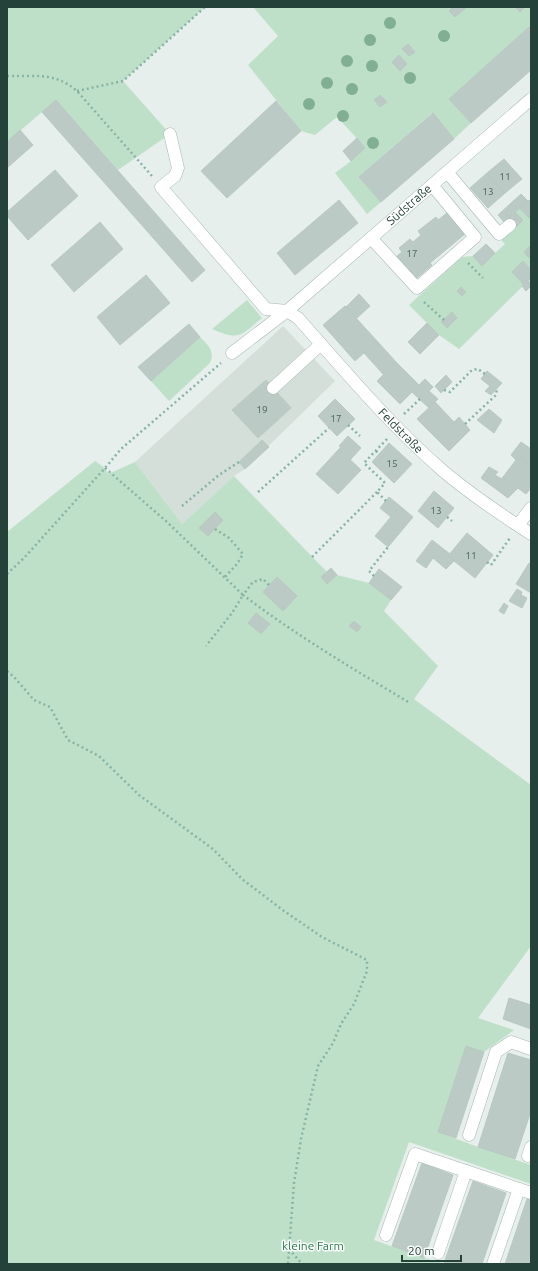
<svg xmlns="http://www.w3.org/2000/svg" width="538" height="1271" font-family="Ubuntu,sans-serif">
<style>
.built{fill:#d4dfda}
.green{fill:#bfe0c8}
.building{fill:#bbcac4;stroke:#b8c9c2}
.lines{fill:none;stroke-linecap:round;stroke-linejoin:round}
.minor-casing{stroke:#a8b8b2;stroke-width:13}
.path{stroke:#86b3a5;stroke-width:2.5;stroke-dasharray:2 3;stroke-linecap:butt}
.minor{stroke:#fff;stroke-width:12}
.tree{fill:#80af93}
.labels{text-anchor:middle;stroke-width:3;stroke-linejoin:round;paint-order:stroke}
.number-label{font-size:10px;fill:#4a645c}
.street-label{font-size:12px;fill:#24423a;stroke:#f7fbf9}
.park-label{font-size:12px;fill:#2d7a4b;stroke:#f7fbf9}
</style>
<rect width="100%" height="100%" fill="#e6efeb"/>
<path class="built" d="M283 326 335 381 245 469 234 476 182 524 135 462Z"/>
<path class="green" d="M7 7H205L123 81 170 134 118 170 56 100 7 142Z
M253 7H515L520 12 525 7H531V29L529 27 449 99 471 123 454 139 432 113 359 177 381 202 367 214 335 173 351 161 365 147 337 117 315 135 301 131 248 65 278 36Z
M520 208 529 218 531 216V270L523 261 512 272 524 285 459 349 439 335 409 305 462 257 473 256 482 265 505 244 501 240 523 220 515 212Z
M247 300 262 318C240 336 240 341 212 329Z
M200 337C209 346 215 351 210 363L169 401 151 381Z
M95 461 105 468 108 474 135 462 182 524 234 476 327 572 321 577 327 584 337 575 369 583 391 600 384 611 438 666 414 699 531 785V946L478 1018 514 1030 484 1052 466 1047 438 1132 478 1147 531 1165V1184L409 1142 374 1240 424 1258 447 1264H7V532Z"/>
<path class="building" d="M453 7H467L455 17 449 11Z
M515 7H525L520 12Z
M529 27 531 29V70L471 123 449 99Z
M408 44 415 52 409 56 402 49Z
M399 55 407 64 400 71 392 62Z
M380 95 387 102 380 107 374 100Z
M56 100 205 270 192 282 42 112Z
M276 101 301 131 227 198 201 171Z
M433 113 454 139 381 202 359 177Z
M20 130 33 145 7 168V142Z
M357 138 365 148 351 161 343 151Z
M504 159 522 179 505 193 487 173Z
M55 170 78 196 28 240 7 216V212Z
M487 173 505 193 488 208 470 188Z
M521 194 528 201 504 222 498 215Z
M339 200 358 223 295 275 277 253Z
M529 200 531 202V216L529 218 520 208Z
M515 212 523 220 514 229 506 221Z
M447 213 465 234 430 263 432 265 417 278 415 276 414 277 396 257 402 252 399 248 410 239 413 242 421 235 418 231 436 217 438 220Z
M100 222 123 249 74 292 51 265Z
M486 244 495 253 482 266 473 256Z
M530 246 531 256 529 258 524 252Z
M523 261 531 270V278L524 285 512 272Z
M146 275 170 303 120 345 97 317Z
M528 280 531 284V286L526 291 522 286Z
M461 287 466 292 462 296 457 291Z
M359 294 370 306 357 318 346 307Z
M345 306 377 341 355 361 323 325Z
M452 312 457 318 447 328 441 322Z
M427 323 439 335 420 354 408 342Z
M189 324 200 337 151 381 138 367Z
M377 341 396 362 383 374 364 353Z
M396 362 419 385 400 404 377 381Z
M487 371 502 383 491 395 485 391 490 386 481 379Z
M446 375 452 382 441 393 435 386Z
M425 379 433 387 429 391 438 399 429 408 412 392Z
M266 380 291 408 258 438 232 410Z
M335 399 355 419 337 436 318 416Z
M435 402 454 422 437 439 417 419Z
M489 409 502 420 494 433 477 420Z
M459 417 470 430 449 451 437 439Z
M348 436 361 448 350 460 339 449 341 448 339 446Z
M262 440 269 447 245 469 239 462Z
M521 442 531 449V465L519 456 516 460 511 455Z
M389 443 412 464 394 483 372 462Z
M339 449 361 470 338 494 316 474Z
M519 456 531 465V488L526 494 503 477Z
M489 467 498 472 495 475 502 479 503 477 518 488 508 498 481 478Z
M434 491 454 508 438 528 418 511Z
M389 497 400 506 391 517 380 508Z
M400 506 413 517 388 547 375 536Z
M215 512 223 520 208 536 199 528Z
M467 533 493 555 475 578 448 556Z
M432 540 450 554 448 556 454 561 446 569 433 558 426 568 416 561Z
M529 563 531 564V593L516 584Z
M331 568 337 575 327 584 321 577Z
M379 569 402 587 391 600 369 583Z
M277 577 297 596 283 611 263 592Z
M517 589 522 592 521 595 527 598 522 608 509 601Z
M504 603 508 606 504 614 499 611Z
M256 613 270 624 261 634 248 623Z
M354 621 361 627 357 632 349 626Z
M509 998 531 1005V1029L503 1019Z
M466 1046 484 1052 456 1138 438 1132Z
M508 1053 531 1060V1111L515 1159 478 1147Z
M422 1163 453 1175 424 1258 392 1246Z
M473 1181 506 1193 482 1264H447L444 1263Z
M527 1199 531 1200V1264H505Z"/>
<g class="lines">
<defs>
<g id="minor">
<path id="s1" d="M170 134 178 168 175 176 161 187 266 309 287 311 298 318C344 370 389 424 442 470 470 494 500 514 531 534"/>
<path d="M447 172 499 234 510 225"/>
<path d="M371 238 417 288 475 237 432 185"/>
<path id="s2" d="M232 353 287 311 531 99"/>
<path d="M273 388 321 344"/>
<path d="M518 525 531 508"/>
<path d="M469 1135 496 1052 511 1042 531 1049"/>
<path d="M528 1156 531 1147"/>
<path d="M386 1235 415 1154 531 1193"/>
<path d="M438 1253 466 1171"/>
<path d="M493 1264 519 1189"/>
</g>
</defs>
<use href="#minor" class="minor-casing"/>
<path class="path" d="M7 76C36 77 53 71 77 91L152 176
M77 91 123 81 205 7
M468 263 483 278
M424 302 444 320
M444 390 450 392 472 370 478 369 485 374
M404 414 420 399
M465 424 496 395 497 389
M348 425 360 436
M376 451 379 454
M105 468 167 522 243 595 232 613 206 646
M258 492 329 428
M386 501 377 492 385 483 364 463 387 439
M182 506 219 475 239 462
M447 517 452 521
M215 529 229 538 243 554 237 564 225 577
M312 557 377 492
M487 562 491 565 510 538
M7 574 24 558 105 468 121 449 221 363
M374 576 369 571 388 547
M269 585 263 579 253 582 243 595C296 635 353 669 410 703
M7 671 15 678 34 700 50 707 68 740 99 756 139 795 213 849 242 879 284 911 322 937 367 960V971L354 1004 341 1024 333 1043 318 1066 301 1139 294 1183 288 1264
M289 1249 302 1264"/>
<use href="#minor" class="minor"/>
</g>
<g class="tree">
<circle cx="390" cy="23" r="6"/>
<circle cx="444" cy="36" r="6"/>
<circle cx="370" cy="40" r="6"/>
<circle cx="347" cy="61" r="6"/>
<circle cx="372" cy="66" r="6"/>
<circle cx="410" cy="78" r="6"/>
<circle cx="327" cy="83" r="6"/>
<circle cx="352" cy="89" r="6"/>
<circle cx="309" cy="104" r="6"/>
<circle cx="343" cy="116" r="6"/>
<circle cx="373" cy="143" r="6"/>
</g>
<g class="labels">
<g class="number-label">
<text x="505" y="180">11</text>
<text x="488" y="195">13</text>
<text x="412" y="257">17</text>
<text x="262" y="413">19</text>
<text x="336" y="422">17</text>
<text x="392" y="467">15</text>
<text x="436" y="514">13</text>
<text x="471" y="559">11</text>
</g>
<g class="street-label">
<text dy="4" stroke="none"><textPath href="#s2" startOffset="231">Südstraße</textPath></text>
<text dy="4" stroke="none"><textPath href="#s1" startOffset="409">Feldstraße</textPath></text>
</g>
<g class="park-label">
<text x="313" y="1250">kleine Farm</text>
</g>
</g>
<rect width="538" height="1271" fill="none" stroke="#24423a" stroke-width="16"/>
<path d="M402 1255v6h59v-6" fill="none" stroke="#24423a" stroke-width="2"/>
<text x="408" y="1255" font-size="12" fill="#24423a" stroke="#f7fbf9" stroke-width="3" paint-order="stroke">20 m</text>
</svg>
